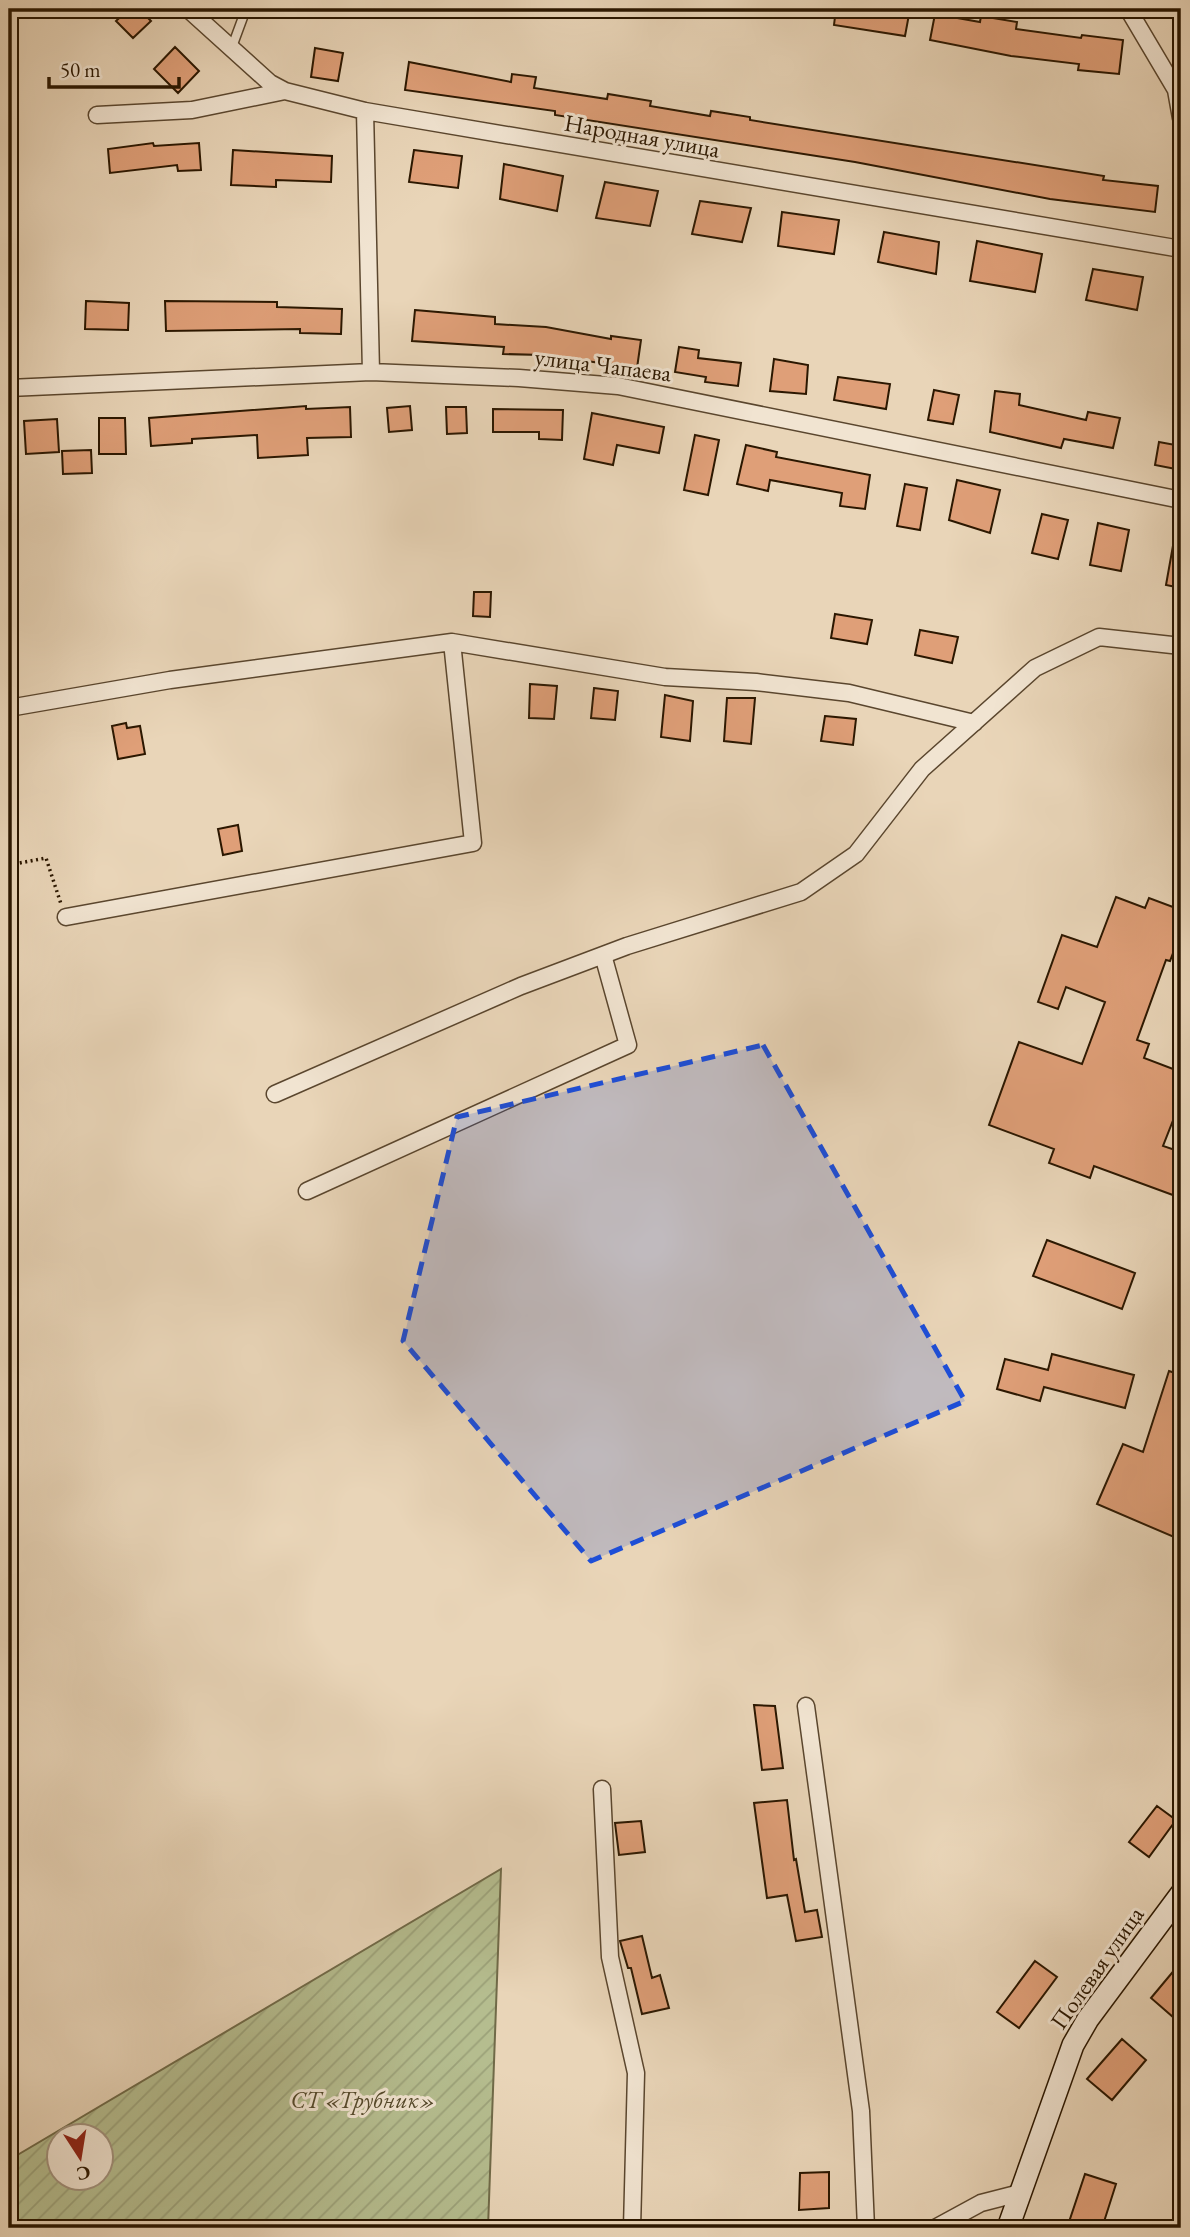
<svg xmlns="http://www.w3.org/2000/svg" width="1190" height="2237" font-family="'EB Garamond',serif">
<style>
.garden{fill:url(#garden-furrows);stroke:#706a48;stroke-width:2;fill-rule:evenodd}
.building{fill:#df9f78;stroke:#2b1700;stroke-width:2}
.lines{fill:none;stroke-linecap:round;stroke-linejoin:round}
.lane-casing{stroke:#5a462e;stroke-width:11}
.street-casing{stroke:#5a462e;stroke-width:19}
.secondary-casing{stroke:#2b1700;stroke-width:24}
.path{stroke:#2b1700;stroke-width:3.5;stroke-dasharray:2 3.5;stroke-linecap:butt}
.lane{stroke:#f1e4d1;stroke-width:8}
.street{stroke:#f1e4d1;stroke-width:16}
.secondary{stroke:#f1e4d1;stroke-width:21}
.marked{fill:#1d4ed8;fill-opacity:0.2;stroke:#1d4ed8;stroke-width:5;stroke-dasharray:14 9;stroke-linejoin:round}
.labels{text-anchor:middle;stroke-width:6;stroke-linejoin:round;paint-order:stroke}
.street-label{font-size:24px;fill:#2b1700;stroke:#f1e4d1}
.park-label{font-size:24px;font-style:italic;fill:#54492b;stroke:#f1e4d1}
</style>
<defs>
<pattern id="garden-furrows" width="10" height="10" patternUnits="userSpaceOnUse" patternTransform="scale(1.75)"><rect width="10" height="10" fill="#b5bd8f"/><path d="M-1 1l2-2M0 10L10 0M9 11l2-2" fill="none" stroke="#9ca27a"/></pattern>
</defs>
<rect width="100%" height="100%" fill="#e9d5b8"/>
<filter id="stains"><feTurbulence type="fractalNoise" baseFrequency=".00286" numOctaves="4"/><feColorMatrix values="0 0 0 0 .2 0 0 0 0 .09 0 0 0 0 .02 0 0 0 .5 -.17"/></filter>
<radialGradient id="worn" r=".72"><stop offset=".6" stop-color="#630" stop-opacity="0"/><stop offset="1" stop-color="#630" stop-opacity=".3"/></radialGradient>
<path class="garden" d="M501 1869 488 2228H9V2160ZM60 2136H102V2178H60Z"/>
<path class="building" d="M129 9H139L151 21 133 38 116 21Z
M836 9H910L905 36 834 25Z
M935 14 980 22 981 16 1017 22 1016 29 1081 38 1082 35 1123 40 1119 74 1078 70 1079 64 1011 56 930 40Z
M175 47 199 71 178 93 154 69Z
M315 48 343 53 338 81 311 77Z
M409 62 511 82 512 74 536 77 534 88 607 99 608 94 651 101 650 106 710 116 711 111 750 117V120L1104 176 1103 180 1158 186 1155 212 1050 199 855 162 555 115V111L405 90Z
M153 143 154 146 199 143 201 170 178 171 177 165 110 173 108 149Z
M233 150 332 156 331 182 276 180V187L231 185Z
M414 150 462 156 458 188 409 182Z
M504 164 563 176 557 211 500 199Z
M605 182 658 191 650 226 596 218Z
M700 201 751 208 742 242 692 234Z
M782 212 839 220 834 254 778 246Z
M884 232 939 242 936 274 878 262Z
M977 241 1042 254 1035 292 970 281Z
M1093 269 1143 277 1137 310 1086 300Z
M86 301 129 303 128 330 85 329Z
M165 301 277 302V307L342 309 341 334 300 333V329L166 331Z
M415 310 495 317V324L546 327 611 339V336L641 340 637 368 543 355 503 354 504 347 412 341Z
M679 347 699 350 698 358 741 363 738 386 705 382 706 377 675 372Z
M774 359 808 365 806 394 770 391Z
M838 377 890 384 886 409 834 400Z
M934 390 959 395 953 424 928 420Z
M995 391 1020 394 1019 405 1086 420 1088 412 1120 418 1113 448 1064 439 1061 448 990 432Z
M306 406V409L350 407 351 437 307 438 308 455 258 458 257 435 192 439V443L151 446 149 418Z
M410 406 412 430 389 432 387 408Z
M446 407H466L467 433 447 434Z
M493 409 563 410 562 440 539 439V432H493Z
M592 413 664 427 659 453 617 445 613 465 584 459Z
M99 418H125L126 454H99Z
M57 419 59 452 26 454 24 421Z
M695 435 719 440 708 495 684 490Z
M1159 442 1181 446V470L1155 465Z
M746 445 777 452 776 457 870 475 865 509 840 506 842 493 770 480 768 491 737 484Z
M91 450 92 473 63 474 62 451Z
M957 480 1000 490 990 533 949 520Z
M905 484 927 488 920 530 897 526Z
M1042 514 1068 520 1058 559 1032 553Z
M1098 523 1129 530 1121 571 1090 565Z
M1174 540H1181V588L1166 585Z
M474 592H491L490 617 473 616Z
M835 614 872 620 867 644 831 638Z
M920 630 958 637 952 663 915 655Z
M530 684 557 686 554 719 529 718Z
M594 688 618 691 615 720 591 718Z
M665 695 693 701 690 741 661 737Z
M727 698H755L751 744 724 741Z
M825 716 856 719 853 745 821 741Z
M126 723 127 728 140 726 145 754 118 759 112 726Z
M238 825 242 851 223 855 218 829Z
M1116 897 1145 908 1149 898 1181 910V932L1170 961 1166 960 1137 1040 1149 1044 1144 1058 1181 1072V1120L1174 1118 1163 1146 1181 1152V1198L1094 1166 1090 1178 1049 1163 1054 1149 989 1125 1019 1042 1082 1064 1105 1002 1066 987 1058 1009 1038 1002 1062 935 1097 947Z
M1047 1240 1135 1273 1122 1309 1033 1276Z
M1052 1354 1134 1375 1125 1408 1044 1387 1040 1401 997 1389 1005 1359 1048 1370Z
M1169 1371 1181 1375V1471L1176 1483 1181 1485V1521L1174 1537 1097 1504 1123 1444 1143 1452Z
M754 1705 775 1706 783 1768 762 1770Z
M787 1800 794 1860 796 1859 805 1912 817 1910 822 1937 796 1941 787 1895 767 1898 754 1803Z
M1157 1806 1176 1820 1149 1857 1129 1842Z
M641 1821 645 1852 619 1855 615 1823Z
M642 1936 652 1978 660 1975 669 2008 642 2014 631 1968H628L620 1941Z
M1035 1961 1057 1977 1019 2028 997 2012Z
M1181 1962V2008L1173 2017 1151 1998Z
M1122 2039 1146 2060 1112 2100 1087 2079Z
M829 2172V2208L799 2210 800 2173Z
M1085 2174 1116 2184 1102 2228H1067Z"/>
<g class="lines">
<defs>
<path id="lane" d="M232 47 246 9"/>
<path id="street" d="M188 9 270 83 285 91
M1128 9 1176 90 1181 118
M365 111 371 372
M97 115 192 110 285 91 365 111 1181 249
M9 388 371 372 519 378 618 386 1181 500
M9 708 170 680 452 642 665 677 756 682 849 693 974 723
M66 917 473 843 452 642
M275 1094 521 986 627 946 801 892 856 854 922 769 1035 668 1099 637 1181 646
M307 1191 628 1045 603 955
M806 1706 861 2111 866 2228
M602 1789 610 1957 636 2073 632 2228
M935 2228 981 2203 1020 2193"/>
<path id="secondary" d="M1008 2228 1073 2045 1088 2019 1181 1894"/>
</defs>
<use href="#lane" class="lane-casing"/>
<use href="#street" class="street-casing"/>
<use href="#secondary" class="secondary-casing"/>
<path class="path" d="M9 865 46 858 61 904"/>
<use href="#lane" class="lane"/>
<use href="#street" class="street"/>
<use href="#secondary" class="secondary"/>
</g>
<path class="marked" d="M763 1045 965 1401 591 1561 403 1341 457 1117Z"/>
<g class="labels">
<g class="street-label">
<text transform="translate(642 136) rotate(10)" y="8">Народная улица</text>
<text transform="translate(603 365) rotate(7)" y="8">улица Чапаева</text>
<text transform="translate(1097 1968) rotate(-55)" y="8">Полевая улица</text>
</g>
<g class="park-label">
<text x="363" y="2108">СТ «Трубник»</text>
</g>
</g>
<rect width="1190" height="2237" fill="none" stroke="#e9d5b8" stroke-width="35"/>
<rect x="10" y="10" width="1169" height="2216" fill="none" stroke="#2b1700" stroke-width="3.5"/>
<rect x="18" y="18" width="1155" height="2202" fill="none" stroke="#2b1700" stroke-width="2"/>
<g transform="translate(80 2157) rotate(168)"><circle r="33" fill="#f1e4d1" stroke="#a2927d" stroke-width="2"/>
<path d="M0-5L12 26L0 18L-12 26Z" fill="#8f2418"/>
<text y="-10" font-size="19" font-weight="bold" text-anchor="middle" fill="#2b1700">С</text>
</g>
<path d="M49 77v10h130v-10" fill="none" stroke="#2b1700" stroke-width="3.5"/>
<text x="60" y="77" font-size="21" fill="#2b1700" stroke="#f1e4d1" stroke-width="5" paint-order="stroke">50 m</text>
<rect width="100%" height="100%" filter="url(#stains)"/>
<rect width="100%" height="100%" fill="url(#worn)"/>
</svg>
